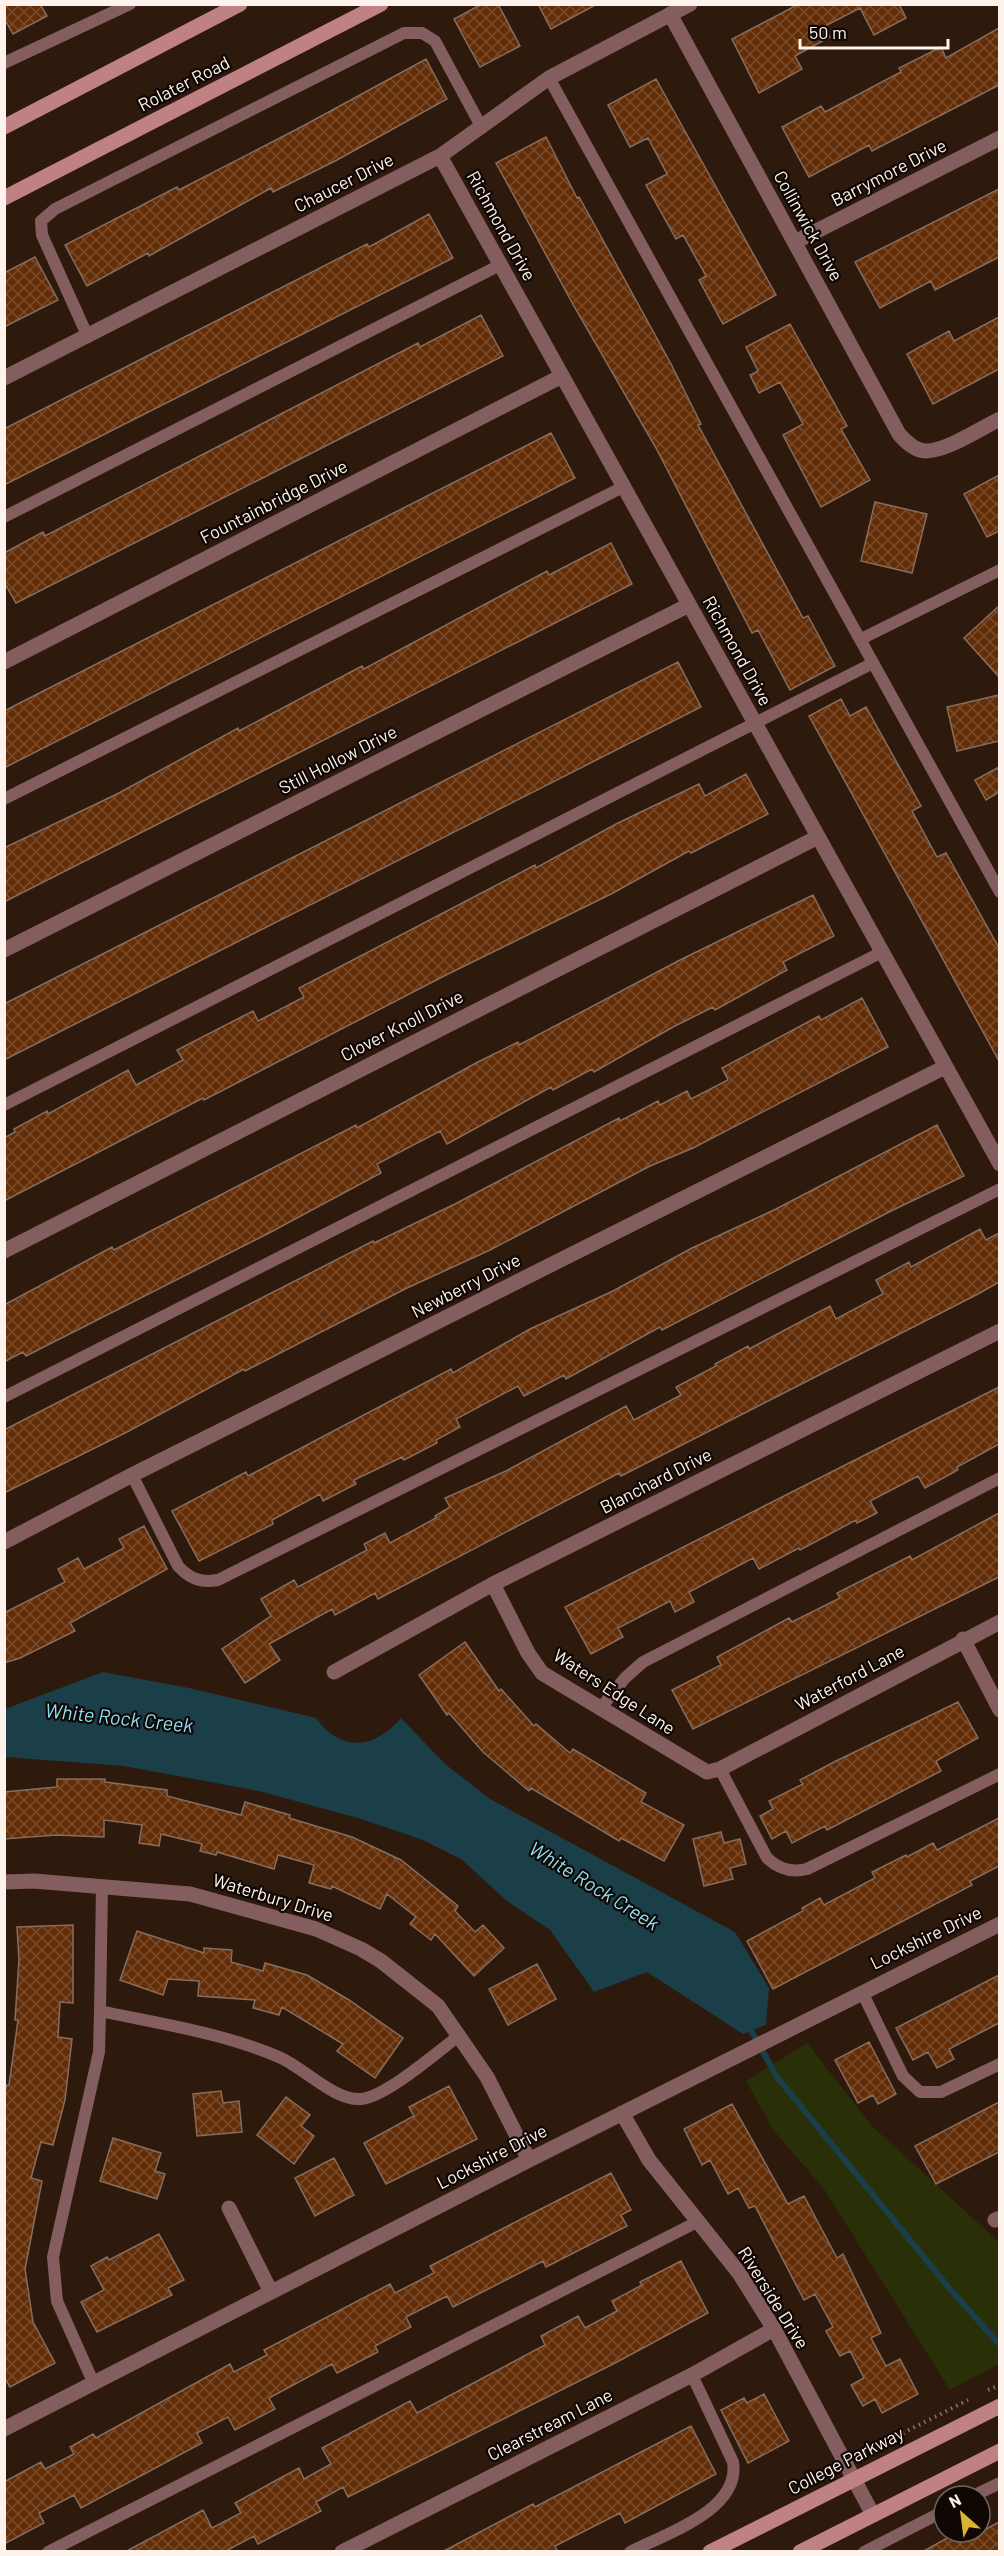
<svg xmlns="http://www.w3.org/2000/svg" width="1004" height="2556" font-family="Barlow,sans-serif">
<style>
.grass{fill:#292f06}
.water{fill:#1a3f48}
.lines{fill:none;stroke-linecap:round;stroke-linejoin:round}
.stream{stroke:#1a3f48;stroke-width:6}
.building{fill:url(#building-cross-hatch);stroke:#876d5e;stroke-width:1.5}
.path{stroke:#85746a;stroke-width:4;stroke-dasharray:1.5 4.5;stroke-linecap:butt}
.service{stroke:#845e5f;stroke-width:12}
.minor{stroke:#845e5f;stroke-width:15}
.secondary{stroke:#bf8183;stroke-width:15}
.labels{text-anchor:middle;stroke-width:4.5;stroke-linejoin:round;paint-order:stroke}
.street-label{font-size:18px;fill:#fef2ec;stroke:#0f0703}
.water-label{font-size:20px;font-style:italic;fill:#8edff6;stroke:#0f0703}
</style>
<defs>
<pattern id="building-cross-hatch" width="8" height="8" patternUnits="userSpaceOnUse" patternTransform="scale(1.5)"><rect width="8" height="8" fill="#632d08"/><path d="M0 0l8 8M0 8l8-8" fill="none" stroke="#7a4c2c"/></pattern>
</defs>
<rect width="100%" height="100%" fill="#2e190d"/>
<path class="grass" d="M807 2043 872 2126 999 2242V2364L950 2390 824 2189 774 2131 746 2081Z"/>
<path class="water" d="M103 1672 189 1688 316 1718C341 1753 375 1749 401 1718L445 1764 490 1799 735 1932 769 1988 766 2025 743 2034 647 1972 594 1992 550 1930 507 1901 461 1859 423 1840 358 1818 259 1791 124 1766 5 1757V1709Z"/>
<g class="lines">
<path class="stream" d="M747 2023 777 2077 949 2288 1000 2345"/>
</g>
<path class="building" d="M4 4H40L47 16 13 34 4 18Z
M482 4H498L520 46 480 67 454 19Z
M538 4H597L551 29Z
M799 4H899L906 18 874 35 860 8 825 26 830 37 795 56 802 69 759 93 732 39Z
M999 28V85L872 151 869 145 809 177 782 127 821 106 825 112 901 72 899 68 941 47 946 58Z
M426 59 447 99 337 160 273 192 271 188 149 256 148 253 87 286 65 245 177 187 179 190 303 126Z
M656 79 776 295 723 324 699 280 706 276 683 235 676 239 646 185 667 174 648 138 630 147 608 105Z
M546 137 577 198 579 197 593 222 671 364 701 424 698 425 803 618 808 616 835 666 790 690 758 630 752 633 656 448 575 308 496 163Z
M999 189V257L935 290 931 281 880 308 855 262Z
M429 214 453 258 4 485V429L367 244 369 247Z
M35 257 58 300 4 327V273Z
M481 315 503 356 16 603 4 582V553L43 532 45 536 418 343 420 347Z
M999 317V369L933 404 907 354 949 331 954 341Z
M790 324 847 426 841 429 870 480 821 507 783 435 803 424 780 382 759 393 750 375 758 371 746 347Z
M551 433 575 478 4 768V711Z
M999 475V531L987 537 964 494Z
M875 502 927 514 912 573 861 561Z
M611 543 632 584 4 902V848L117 794 238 728 239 731 362 666 364 669 547 571 549 575Z
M999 606V677L964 638Z
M678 662 701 707 4 1060V1004Z
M999 695V741L957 751 947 707Z
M841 699 850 716 866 707 921 806 912 811 937 857 946 853 999 948V1061L809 716Z
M999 767V792L986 800 975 780Z
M746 774 768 814 691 853 689 851 611 894 446 975 204 1100 203 1098 4 1201V1138L15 1132 14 1129 47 1111 48 1114 128 1070 136 1085 183 1060 177 1050 253 1011 258 1021 304 997 299 988 535 865 536 868 616 824 699 784 705 796Z
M813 895 834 936 783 962 787 970 715 1010 713 1007 673 1027 594 1072 592 1069 553 1090 551 1087 447 1144 440 1131 377 1164 381 1173 269 1233 26 1356 23 1352 4 1362V1305L112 1247 114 1250 356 1125 357 1128 478 1062 518 1042 519 1045 680 960Z
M862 998 888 1047 693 1148 650 1166 490 1250 407 1288 245 1371 244 1369 125 1433 4 1493V1430L373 1241 374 1243 455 1204 619 1118 620 1121 658 1101 660 1105 687 1091 691 1099 728 1080 722 1068 819 1016 821 1020Z
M937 1125 964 1176 889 1212 662 1330 660 1327 566 1379 564 1375 524 1396 518 1386 456 1419 460 1427 436 1440 437 1443 404 1460 402 1457 354 1480 356 1484 323 1501 320 1494 272 1520 273 1524 199 1561 172 1511 246 1472 248 1476 451 1369 453 1373 530 1329 613 1291 692 1248 776 1209Z
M980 1229 986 1240 999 1233V1282L978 1294 621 1476 619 1473 378 1599 375 1593 335 1615 332 1609 269 1644 280 1660 245 1683 222 1649 271 1616 261 1599 294 1580 298 1587 367 1550 364 1544 385 1533 390 1543 436 1518 435 1516 450 1507 445 1498 506 1471 626 1406 634 1420 681 1395 676 1387 716 1366 715 1364 748 1346 749 1349 830 1306 836 1319 883 1294 876 1280 909 1262 911 1267Z
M999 1387V1444L957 1467 958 1470 925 1488 918 1476 870 1501 877 1513 857 1523 856 1520 800 1550 799 1548 759 1569 753 1558 689 1592 694 1602 675 1612 670 1601 618 1628 623 1637 591 1654 565 1607Z
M999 1513V1577L693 1729 672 1690 721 1665 717 1657 789 1618 792 1622 840 1598 837 1593 910 1556 912 1560Z
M144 1526 167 1569 70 1623 75 1631 20 1658 4 1663V1613L65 1582 58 1569 78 1558 84 1569 124 1548 119 1539Z
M465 1642 499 1691 501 1689 534 1726 536 1724 570 1753 573 1749 646 1793 641 1802 684 1825 664 1861 621 1838 619 1841 531 1788 529 1791 483 1752 449 1713 447 1715 419 1675Z
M958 1702 978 1738 936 1761 941 1771 827 1830 825 1826 792 1843 786 1831 772 1839 760 1816 773 1809 769 1801 803 1784 800 1780 834 1762Z
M57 1779H105V1782L167 1790V1796L241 1815 245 1802 290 1815 289 1818 352 1837 401 1860 458 1906 455 1911 475 1932 483 1925 504 1948 474 1976 435 1934 431 1940 410 1924 416 1917 387 1894 380 1909 332 1886 331 1889 309 1883 314 1865 278 1855 274 1869 217 1852 216 1855 200 1851 202 1844 161 1834 159 1846 139 1843 142 1825 104 1820V1837L56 1835 4 1839V1792L57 1787Z
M999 1818V1866L970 1881 972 1885 773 1989 747 1941 803 1911 802 1908 820 1898 824 1905 875 1878 872 1872 906 1855 907 1857 933 1843 937 1850Z
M721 1832 724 1843 740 1839 746 1864 730 1868 733 1879 704 1886 693 1839Z
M73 1925V2003L60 2002 58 2037 72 2039 65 2100 53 2145 41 2142 31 2178 42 2181 25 2269 33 2322 55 2363 10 2387 4 2377V2093L7 2085H9L18 2020H15L19 1960 17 1927Z
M137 1931 204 1953V1948L232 1950 231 1962 263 1971 265 1963 307 1975 349 2000 403 2038 375 2078 337 2051 343 2044 282 2007 279 2015 253 2008 255 2000 198 1996 199 1981 168 1979 163 1995 120 1980Z
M537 1964 556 1999 508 2025 489 1989Z
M999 1975V2023L949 2049 954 2059 937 2068 928 2052 913 2060 896 2028Z
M869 2042 896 2094 878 2104 873 2095 858 2103 835 2060Z
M449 2086 477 2139 386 2184 364 2143 414 2116 409 2107Z
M221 2091 223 2103 239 2101 242 2132 197 2136 193 2094Z
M286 2097 310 2115 301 2126 314 2136 294 2164 257 2135Z
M999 2102V2152L936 2184 915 2146Z
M732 2104 788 2204 804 2196 837 2258 843 2254 881 2333 871 2338 886 2366 900 2359 918 2394 882 2413 875 2399 863 2406 851 2385 864 2378 850 2351 840 2356 826 2331 833 2327 815 2294 804 2300 755 2206 749 2208 738 2188 728 2194 710 2160 702 2165 684 2129Z
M113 2138 161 2153 155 2171 165 2174 157 2199 100 2181Z
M334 2158 354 2195 315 2216 295 2178Z
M611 2173 631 2210 621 2215 627 2226 546 2267 543 2261 453 2307 447 2296 406 2317 411 2327 375 2346 378 2352 337 2373 332 2364 269 2398 275 2409 235 2430 228 2417 197 2433 202 2443 81 2508 74 2495 39 2513 44 2523 4 2544V2482L41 2462 45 2469 74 2454 70 2447 93 2434 96 2438 230 2364 234 2372 267 2355 264 2350 390 2284 395 2293 434 2273 430 2266Z
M159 2234 184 2280 168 2288 172 2295 97 2332 81 2302 104 2290 91 2266 107 2257 109 2260Z
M681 2261 708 2313 617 2362 348 2497 343 2487 316 2502 321 2511 258 2544 254 2536 224 2552H125L203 2510 212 2528 241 2513 235 2503 273 2482 299 2468 304 2479 331 2464 322 2448 410 2401 417 2413 545 2345 541 2336 578 2316 585 2328 617 2311 612 2301 642 2285 640 2282Z
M764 2394 789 2441 748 2463 721 2410 744 2398 747 2403Z
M691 2426 716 2474 625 2523 620 2513 555 2546 558 2552H442L533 2504 535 2507Z
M999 2522V2552H922L958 2532H965L968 2539Z"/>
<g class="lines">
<path class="path" d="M988 2390 1000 2385
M860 2455 968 2400"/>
<path class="service" d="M4 63 130 4
M549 78 1000 892
M88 337 42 235 41 221 55 209 404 33H422L435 41 482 128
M4 517 500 265
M861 639 1000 570
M4 799 623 487
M4 1105 873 663
M4 1397 882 952
M132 1475 178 1566C190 1579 201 1583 218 1580L1000 1189
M600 1709 625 1678 643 1662 1000 1478
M720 1769 767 1858C779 1869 791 1873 807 1869L1000 1774
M102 1887 100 2011C161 2024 224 2033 281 2058 305 2069 335 2101 361 2099 386 2097 437 2052 460 2035
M862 1992 903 2076 920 2092H941L1000 2064
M94 2384 57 2301 53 2257 99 2052 100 2011
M973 2496 1000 2483
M48 2552 697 2222
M630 2552C665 2534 741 2510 733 2462L692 2375
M864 2552 944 2511"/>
<path class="minor" d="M670 14 899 434C906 442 915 451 926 451 947 451 981 428 1000 419
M440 156 1000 1164
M795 242 1000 138
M4 378 440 156 549 78 690 4
M4 662 562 376
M4 950 689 605
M4 1251 818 837
M4 1542 132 1475 945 1067
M493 1584 528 1653 542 1673 707 1772 720 1769 1000 1622
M963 1639 1000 1710
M334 1672 493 1584 1000 1331
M4 1882 34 1881 190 1894 316 1929 361 1949 381 1961 438 2006 487 2077 529 2160
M622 2113 649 2160 739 2273 774 2329 873 2515
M229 2208 271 2292
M995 2220 1000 2218
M4 2429 529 2160 1000 1924
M342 2552 692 2375 774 2329"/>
<path class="secondary" d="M4 127 240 4
M4 198 381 4
M710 2552 1000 2406
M800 2552 1000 2451"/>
</g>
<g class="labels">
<g class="street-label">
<text transform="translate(184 84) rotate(-27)" y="6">Rolater Road</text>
<text transform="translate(889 173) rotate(-27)" y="6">Barrymore Drive</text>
<text transform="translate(344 183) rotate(-27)" y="6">Chaucer Drive</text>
<text transform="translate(501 226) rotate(61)" y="6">Richmond Drive</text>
<text transform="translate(808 226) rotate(61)" y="6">Collinwick Drive</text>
<text transform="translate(274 502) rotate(-27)" y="6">Fountainbridge Drive</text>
<text transform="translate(737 651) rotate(61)" y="6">Richmond Drive</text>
<text transform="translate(338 760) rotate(-27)" y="6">Still Hollow Drive</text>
<text transform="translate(402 1026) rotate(-27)" y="6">Clover Knoll Drive</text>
<text transform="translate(466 1286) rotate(-27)" y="6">Newberry Drive</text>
<text transform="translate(656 1481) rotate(-27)" y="6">Blanchard Drive</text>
<text transform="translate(850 1678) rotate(-28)" y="6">Waterford Lane</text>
<text transform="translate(614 1692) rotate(33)" y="6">Waters Edge Lane</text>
<text transform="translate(273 1898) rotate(17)" y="6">Waterbury Drive</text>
<text transform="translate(926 1938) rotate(-26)" y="6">Lockshire Drive</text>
<text transform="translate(492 2157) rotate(-27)" y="6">Lockshire Drive</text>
<text transform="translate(773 2298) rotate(58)" y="6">Riverside Drive</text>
<text transform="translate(550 2425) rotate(-27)" y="6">Clearstream Lane</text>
<text transform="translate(846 2461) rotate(-27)" y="6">College Parkway</text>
</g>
<g class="water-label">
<text transform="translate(119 1718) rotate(6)" y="7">White Rock Creek</text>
<text transform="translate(594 1886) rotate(32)" y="7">White Rock Creek</text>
</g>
</g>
<rect width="1004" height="2556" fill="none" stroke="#fef2ec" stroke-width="12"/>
<g transform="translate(962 2514) rotate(332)"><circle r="28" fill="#0f0703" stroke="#6f6560" stroke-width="1.5"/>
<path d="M0-4.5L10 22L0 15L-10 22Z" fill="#dab333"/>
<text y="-9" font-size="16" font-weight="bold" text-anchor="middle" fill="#fef2ec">N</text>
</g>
<path d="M800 39v9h148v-9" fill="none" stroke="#fef2ec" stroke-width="3"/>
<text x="809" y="39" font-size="18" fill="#fef2ec" stroke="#0f0703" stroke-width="4.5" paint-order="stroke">50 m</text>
</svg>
